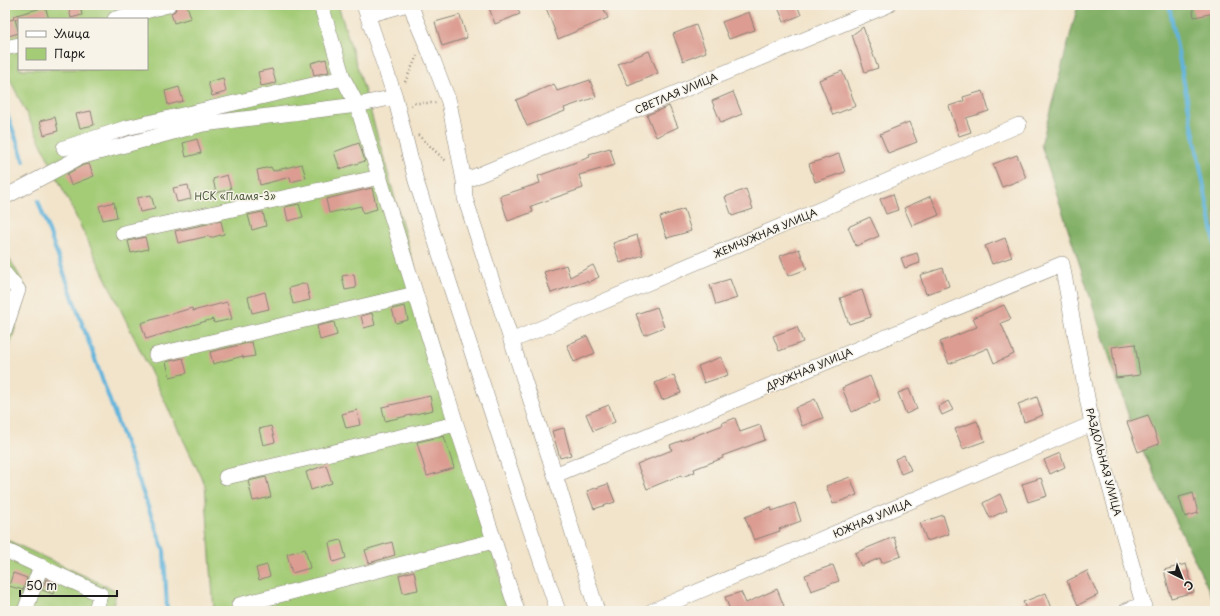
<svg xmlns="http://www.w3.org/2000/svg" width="1220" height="616" font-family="'Playpen Sans',sans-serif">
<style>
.green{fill:#a4cc77;stroke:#60744a;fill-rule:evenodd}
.forest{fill:#83b068;stroke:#506642}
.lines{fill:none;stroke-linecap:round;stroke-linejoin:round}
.stream{stroke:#61b4dc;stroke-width:4}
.building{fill:#dc9c92}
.minor-casing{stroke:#878074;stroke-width:16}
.path{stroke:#878074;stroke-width:2.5;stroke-dasharray:1 3;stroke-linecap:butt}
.minor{stroke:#fff;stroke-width:15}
.labels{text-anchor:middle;stroke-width:3;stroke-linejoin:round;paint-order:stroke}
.street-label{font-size:10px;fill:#1c1c1c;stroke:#f7f3e8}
.park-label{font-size:10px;fill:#4c5a3c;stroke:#f7f3e8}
</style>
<rect width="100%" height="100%" fill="#f7f3e8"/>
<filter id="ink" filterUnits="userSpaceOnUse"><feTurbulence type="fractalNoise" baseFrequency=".025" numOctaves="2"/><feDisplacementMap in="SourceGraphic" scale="8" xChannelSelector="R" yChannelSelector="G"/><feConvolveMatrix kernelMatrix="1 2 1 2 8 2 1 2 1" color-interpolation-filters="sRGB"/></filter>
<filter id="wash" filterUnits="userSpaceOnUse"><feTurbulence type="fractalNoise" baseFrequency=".012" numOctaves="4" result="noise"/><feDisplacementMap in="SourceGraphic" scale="16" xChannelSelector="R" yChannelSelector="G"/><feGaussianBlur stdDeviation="0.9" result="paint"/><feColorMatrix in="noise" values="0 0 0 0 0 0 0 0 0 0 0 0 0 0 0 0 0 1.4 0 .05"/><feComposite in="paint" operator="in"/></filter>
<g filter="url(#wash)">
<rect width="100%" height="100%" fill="#f2e4cb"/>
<path class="green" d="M5 5H338L366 95 510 611H214L205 485 5 69ZM19 19H147V69H19Z
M5 251 27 289 5 362Z
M5 539 117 591 111 611H5Z"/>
<path class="forest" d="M1078 5H1207L1215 44V603L1133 430 1041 145Z"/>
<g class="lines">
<path class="stream" d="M1169 5 1215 244
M5 108 24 161
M38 201 164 551 167 611"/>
</g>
<g id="blocks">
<path class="building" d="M68 5H80L82 15 71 18Z
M177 5H187L191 18 174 23 171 13 175 11Z
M488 5H516L520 14 495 24Z
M545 5H602L608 18 558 39Z
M777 5H797L801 15 784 22Z
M1192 5H1215V13L1194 17Z
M45 7 49 19H15L19 33 5 37V21L14 19 13 16Z
M749 12 755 30 729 39 722 22Z
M460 15 467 38 442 46 435 22Z
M696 25 706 52 683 61 673 34Z
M863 27 878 68 865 72 852 35Z
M649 51 658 73 628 86 618 64Z
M326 59 329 72 314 75 311 63Z
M272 69 276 83 261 86 258 72Z
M842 71 856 106 833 115 819 80Z
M223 78 226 92 212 96 208 82Z
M590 80 596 97 564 108 565 111 527 126 516 100 554 84 557 91Z
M179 87 183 101 168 105 165 91Z
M983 91 989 111 966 118 971 132 959 136 949 106 964 101 963 97Z
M733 92 742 114 721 123 712 101Z
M669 106 678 127 656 137 647 115Z
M91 111 94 125 80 128 76 114Z
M55 117 58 131 44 135 40 121Z
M909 122 917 142 888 153 880 134Z
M197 139 201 153 186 157 183 143Z
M359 143 365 161 340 169 334 152Z
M610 148 615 165 579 175 583 188 531 206 533 212 508 221 500 196 540 183 538 176 590 157 589 154Z
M839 154 845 172 815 182 809 164Z
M1017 155 1026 178 1002 187 993 164Z
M89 164 94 176 71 185 67 174 83 165Z
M302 164 306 178 291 182 290 177 260 185 257 170 271 167 273 171Z
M227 175 231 189 216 193 213 179Z
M188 185 191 199 177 202 173 188Z
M372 188 377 209 363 213 361 206 329 213 326 199Z
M746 189 753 209 732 216 725 197Z
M893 194 898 210 886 214 880 199Z
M151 195 155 209 140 212 137 198Z
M931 196 939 215 912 226 904 208Z
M114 202 117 217 103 220 99 206Z
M299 204 303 217 288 221 285 207Z
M684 209 691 231 667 238 660 217Z
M263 212 266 226 252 230 248 215Z
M870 217 879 236 856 246 848 227Z
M221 221 224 234 210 238 209 236 178 243 175 231Z
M637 235 643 255 620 263 613 243Z
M145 237 148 249 131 253 128 241Z
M1005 238 1012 257 992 264 985 246Z
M799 249 807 269 788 276 780 256Z
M917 253 920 263 905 268 901 258Z
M566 265 570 277 593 265 599 277 588 283 587 281 551 293 544 272Z
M943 268 949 286 926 294 920 275Z
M354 274 356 288 345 290 342 276Z
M730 279 737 298 716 305 710 285Z
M306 283 310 300 293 304 289 288Z
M862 290 871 317 849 324 840 298Z
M265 292 269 309 252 313 248 297Z
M227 302 232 319 214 323 213 319 146 339 141 323 192 308 193 311Z
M1004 305 1011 319 1001 323 1014 354 994 363 988 348 949 364 940 342 977 327 973 318Z
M405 306 408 320 396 323 392 309Z
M657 307 664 327 644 335 636 314Z
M372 313 375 325 364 328 361 316Z
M334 322 337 335 320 340 317 326Z
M797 327 803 342 779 351 773 336Z
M587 336 595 353 574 362 567 345Z
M252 342 255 356 243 358V356L213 364 210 352Z
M1135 344 1140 375 1116 378 1112 347Z
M721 357 728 375 704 383 698 366Z
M183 358 187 373 170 377 166 362Z
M674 375 681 393 662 400 655 383Z
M870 376 880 400 852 412 842 388Z
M909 389 917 409 906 414 898 393Z
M430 396 433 410 385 421 382 407Z
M1037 397 1043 415 1024 422 1018 404Z
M815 399 823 418 802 426 795 408Z
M948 401 953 410 942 415 938 407Z
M609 405 615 422 593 431 586 414Z
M357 410 360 425 346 428 342 414Z
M1148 415 1159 444 1138 452 1127 422Z
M735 418 740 432 760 425 765 440 722 456 723 458 694 469 695 472 682 477 681 475 647 489 637 464 672 450 670 445 723 425 722 423Z
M977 421 985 441 963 449 955 429Z
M271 426 275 442 263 445 259 429Z
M564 428 571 455 560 458 552 431Z
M444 436 454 468 427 476 417 442Z
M1060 453 1065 467 1050 474 1044 460Z
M904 455 911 470 901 474 895 459Z
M326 465 332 483 311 490 306 472Z
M266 477 271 497 253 501 248 481Z
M850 477 857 495 833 504 826 486Z
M1041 478 1047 496 1028 502 1022 484Z
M608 484 615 502 594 509 587 491Z
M1193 493 1198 513 1185 517 1179 497Z
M1000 494 1007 510 990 518 983 503Z
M795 503 801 521 779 529 780 531 754 540 745 517 771 507 772 511Z
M943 515 949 534 927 541 920 523Z
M894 537 901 556 882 563 880 558 861 566 855 553Z
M341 540 346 558 333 562 329 543Z
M392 542 395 555 369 563 365 550Z
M305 549 310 568 292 573 287 554Z
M1186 564 1194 592 1171 598 1164 570Z
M267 565 270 576 259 580 256 568Z
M833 565 839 581 811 591 805 575Z
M414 571 418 590 403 593 399 575Z
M1087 571 1098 595 1078 605 1067 581Z
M13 573 27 578 23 590 9 586Z
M46 579 57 584 53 594 42 590Z
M777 589 784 606 774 611H728L730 610 725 597 741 592 746 603Z
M1046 593 1053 611H1027L1023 602Z"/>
</g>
</g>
<g filter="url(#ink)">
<use href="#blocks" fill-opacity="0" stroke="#878074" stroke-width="1"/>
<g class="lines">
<defs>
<path id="minor" d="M321 5 343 78 357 105 456 424 517 611
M364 5 395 97 416 181 520 499 558 611
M411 5 416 20 433 60 449 102 464 181 465 198 555 475 597 611
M368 15 404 5
M115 19 168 5
M5 48 19 45
M64 148 126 128 343 78
M464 181 888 5
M5 197 80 157 203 124 357 105 395 97
M123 233 380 177
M5 274 18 290 5 329
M511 341 1019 125
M156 355 415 294
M555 475 1062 264 1092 424 1145 611
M226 477 456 424
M5 550 100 594 96 611
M239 605 494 541
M25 611 41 566
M652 611 1092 424
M1126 611 1144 604"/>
</defs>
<use href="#minor" class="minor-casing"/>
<path class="path" d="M405 82 417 56
M411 105 415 103H436
M418 135 447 162"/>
<use href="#minor" class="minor"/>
</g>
</g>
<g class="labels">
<g class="street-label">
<text transform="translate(676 93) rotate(-23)" y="4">СВЕТЛАЯ УЛИЦА</text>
<text transform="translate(765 233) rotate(-23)" y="4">ЖЕМЧУЖНАЯ УЛИЦА</text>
<text transform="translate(809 369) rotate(-23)" y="4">ДРУЖНАЯ УЛИЦА</text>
<text transform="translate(1104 462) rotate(75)" y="4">РАЗДОЛЬНАЯ УЛИЦА</text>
<text transform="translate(872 518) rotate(-23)" y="4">ЮЖНАЯ УЛИЦА</text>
</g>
<g class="park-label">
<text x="235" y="200">НСК «Пламя-3»</text>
</g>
</g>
<rect width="1220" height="616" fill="none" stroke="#f7f3e8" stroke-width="20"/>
<rect x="18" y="18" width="130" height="52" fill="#f7f3e8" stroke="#9f9d96"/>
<rect x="26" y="31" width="20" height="6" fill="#ffffff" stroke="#9f9d96"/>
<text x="54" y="38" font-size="12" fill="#1c1c1c">Улица</text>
<rect x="26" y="48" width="20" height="12" fill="#a4cc77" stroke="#9f9d96"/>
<text x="54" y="58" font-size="12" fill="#1c1c1c">Парк</text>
<g transform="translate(1182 578) rotate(137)" stroke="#f7f3e8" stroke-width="3" paint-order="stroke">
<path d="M0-3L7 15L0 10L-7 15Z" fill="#1c1c1c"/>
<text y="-6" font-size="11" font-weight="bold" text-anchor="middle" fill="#1c1c1c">С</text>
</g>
<path d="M20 590v6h97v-6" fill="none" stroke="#1c1c1c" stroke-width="2"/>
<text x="26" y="590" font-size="12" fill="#1c1c1c" stroke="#f7f3e8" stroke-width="3" paint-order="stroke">50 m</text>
</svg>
